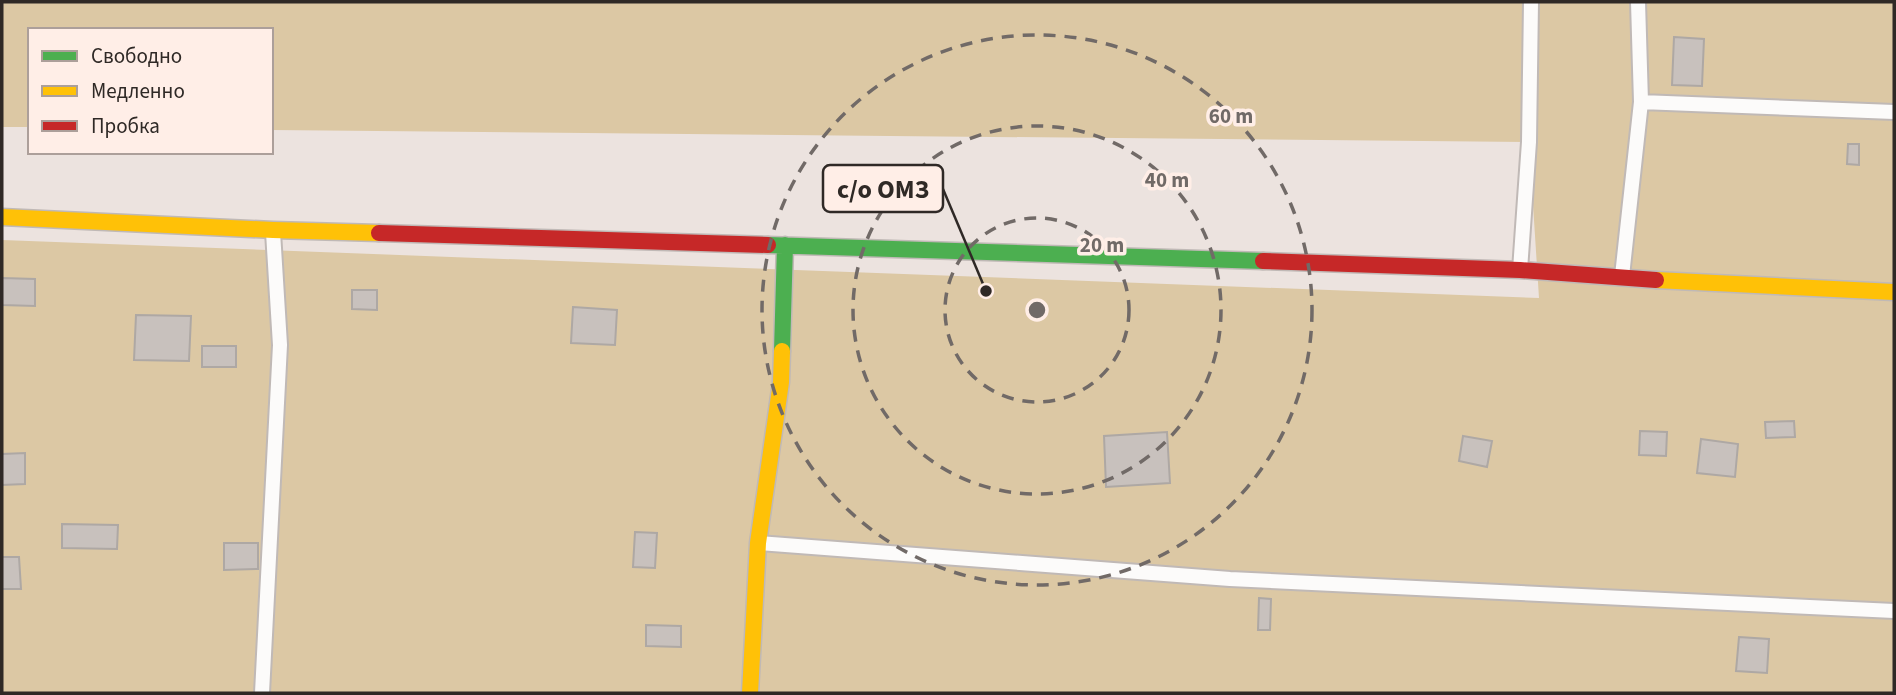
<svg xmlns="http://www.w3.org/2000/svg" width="1896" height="695" font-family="'Source Sans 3',sans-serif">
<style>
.green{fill:#dcc8a4}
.building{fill:#c8c1bd;stroke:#aea8a4;stroke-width:2}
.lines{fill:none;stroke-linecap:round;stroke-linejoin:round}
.lane-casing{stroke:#c0b9b6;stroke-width:18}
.fast-casing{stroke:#c0b9b6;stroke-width:19}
.slow-casing{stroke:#c0b9b6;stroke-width:19}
.jam-casing{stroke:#c0b9b6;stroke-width:19}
.lane{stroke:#fcfbfa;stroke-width:14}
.fast{stroke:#4caf50;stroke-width:16}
.slow{stroke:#ffc107;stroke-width:16}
.jam{stroke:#c62828;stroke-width:16}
.ring{fill:none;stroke:#716a67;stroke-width:3.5;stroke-dasharray:12 9}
.centre{fill:#716a67;stroke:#ffeee7;stroke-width:3.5}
.ring-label{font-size:21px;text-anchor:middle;font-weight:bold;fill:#716a67;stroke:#ffeee7;stroke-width:7;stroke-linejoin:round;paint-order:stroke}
.leader{fill:none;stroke:#2f2926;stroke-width:2.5}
.callout-dot{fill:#2f2926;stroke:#ffeee7;stroke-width:2.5}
.callout{fill:#ffeee7;stroke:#2f2926;stroke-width:2.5}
.callout-label{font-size:26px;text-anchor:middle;font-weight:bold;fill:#2f2926}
</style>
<rect width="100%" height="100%" fill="#ece3df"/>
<path class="green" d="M2 2H1894V693H2V240L1539 298 1529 142 271 130V30H30V127H2Z"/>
<path class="building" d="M1674 37 1704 39 1702 86 1672 85Z
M1848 144H1859V165L1847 164Z
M2 278 35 279V306L2 305Z
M352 290H377V310L352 309Z
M573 307 617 310 615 345 571 343Z
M136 315 191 316 189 361 134 360Z
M202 346H236V367H202Z
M1794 421 1795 437 1766 438 1765 422Z
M1640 431 1667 432 1666 456 1639 455Z
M1167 432 1170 483 1106 487 1104 436Z
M1463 436 1492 441 1487 467 1459 461Z
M1701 439 1738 444 1735 477 1697 473Z
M25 453V484L2 485V454Z
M62 524 118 525 117 549 62 548Z
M635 532 657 533 655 568 633 567Z
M224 543H258V569L224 570Z
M2 557H19L21 589H2Z
M1259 598 1271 599 1270 630H1258Z
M646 625 681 626V647L646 646Z
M1739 637 1769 639 1767 673 1736 671Z"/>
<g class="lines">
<defs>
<path id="lane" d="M1638 2 1641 102
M1520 270 1529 142 1531 2
M1622 276 1641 102 1894 112
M759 543 1230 579 1894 611
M262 693 280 345 273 232"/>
<path id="fast" d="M768 245 1263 261
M782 351 785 245"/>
<path id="slow" d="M2 217 273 230 379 233
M1656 280 1894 292
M750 693 758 543 781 382 782 351"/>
<path id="jam" d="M379 233 768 245
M1263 261 1520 270 1656 280"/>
</defs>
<use href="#lane" class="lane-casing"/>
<use href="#fast" class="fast-casing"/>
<use href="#slow" class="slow-casing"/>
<use href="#jam" class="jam-casing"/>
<use href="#lane" class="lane"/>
<use href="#fast" class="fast"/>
<use href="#slow" class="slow"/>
<use href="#jam" class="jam"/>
</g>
<g class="ring">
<circle cx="1037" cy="310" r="92"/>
<circle cx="1037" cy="310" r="184"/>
<circle cx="1037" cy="310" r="275"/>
</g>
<circle cx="1037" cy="310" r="10" class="centre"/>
<g class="ring-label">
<text x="1231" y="123">60 m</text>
<text x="1167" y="187">40 m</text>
<text x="1102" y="252">20 m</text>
</g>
<path class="leader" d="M986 291L943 189"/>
<circle class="callout-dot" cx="986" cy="291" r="7"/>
<rect class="callout" x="823" y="165" width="120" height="47" rx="7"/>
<g class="callout-label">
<text x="883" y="198">с/о ОМЗ</text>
</g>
<rect width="1896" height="695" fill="none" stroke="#2f2926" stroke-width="7"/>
<rect x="28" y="28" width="245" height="126" fill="#ffeee7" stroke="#ac9f9a" stroke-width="2"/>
<rect x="42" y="51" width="35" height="10" fill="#4caf50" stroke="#ac9f9a" stroke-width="2"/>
<text x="91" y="63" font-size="21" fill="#2f2926">Свободно</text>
<rect x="42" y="86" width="35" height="10" fill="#ffc107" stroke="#ac9f9a" stroke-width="2"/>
<text x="91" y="98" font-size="21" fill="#2f2926">Медленно</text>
<rect x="42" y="121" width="35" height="10" fill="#c62828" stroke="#ac9f9a" stroke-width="2"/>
<text x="91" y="133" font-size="21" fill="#2f2926">Пробка</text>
</svg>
